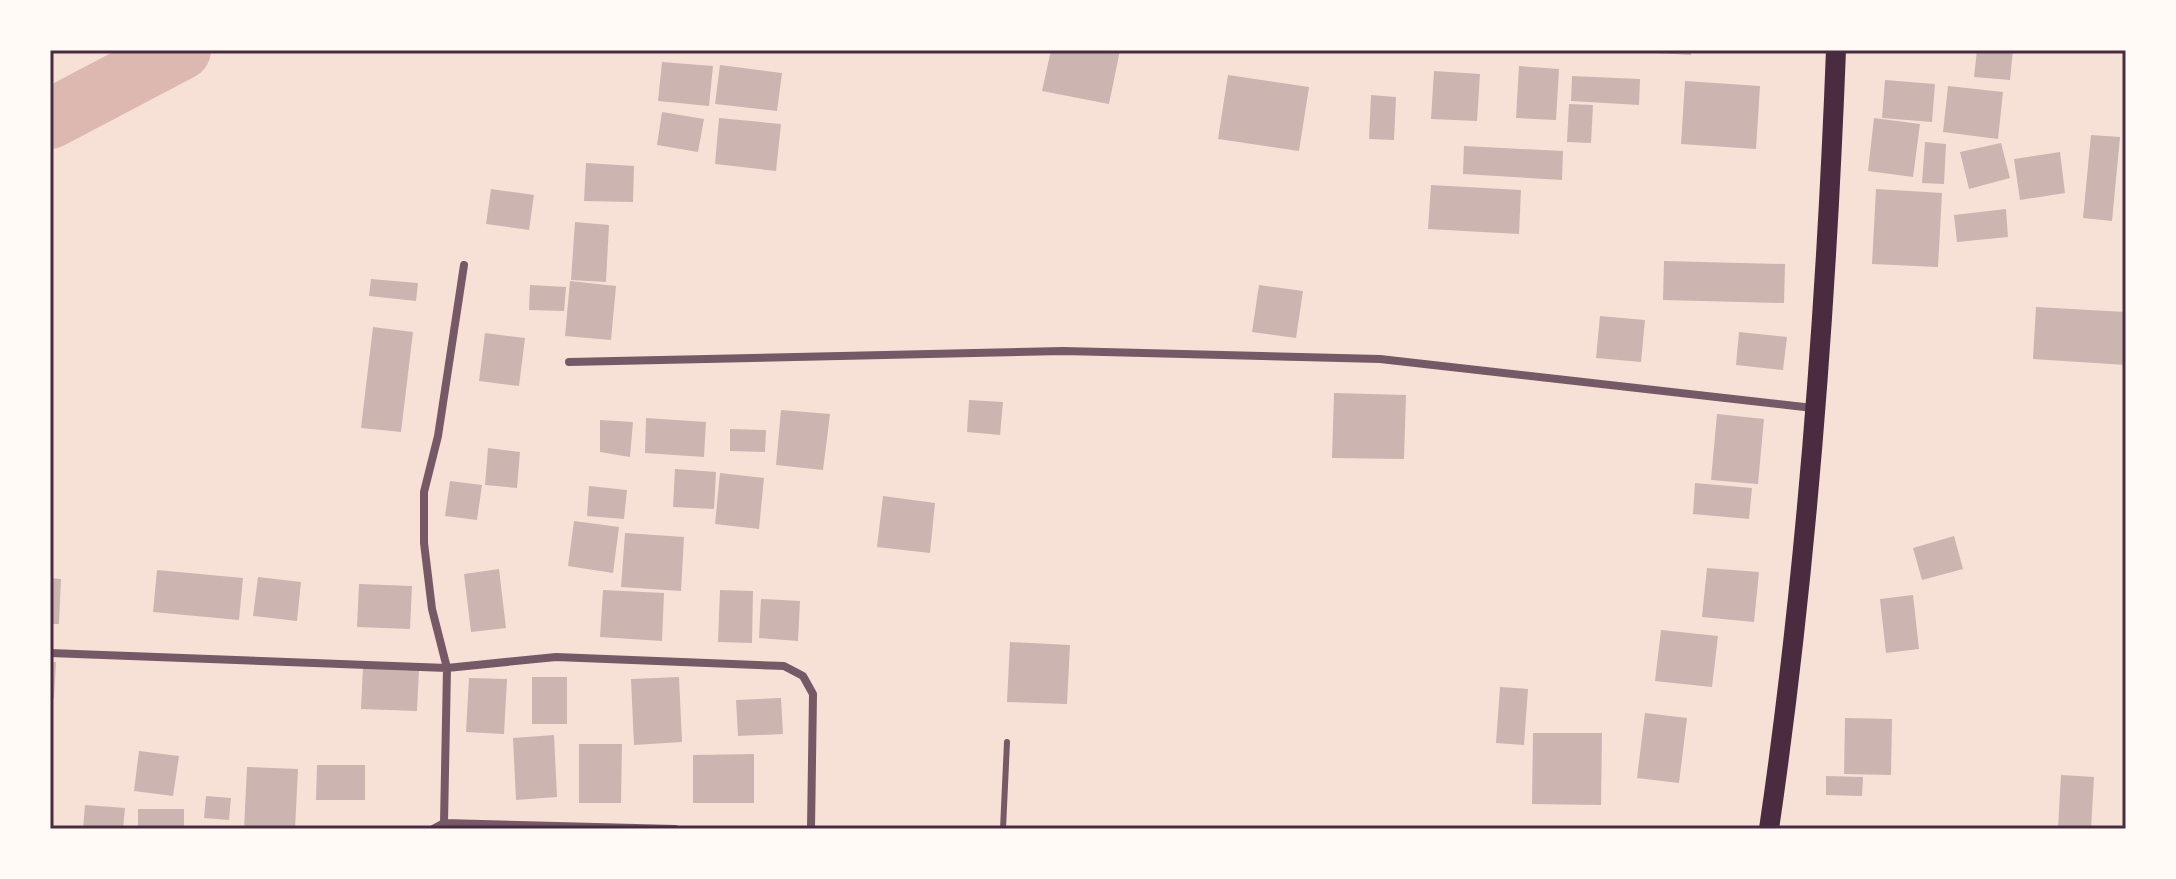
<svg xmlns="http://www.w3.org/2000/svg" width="2176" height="879" font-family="'Work Sans',sans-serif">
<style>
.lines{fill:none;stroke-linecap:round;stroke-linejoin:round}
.river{stroke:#dcb8b0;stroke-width:60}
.building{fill:#ccb4b1}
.service{stroke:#755966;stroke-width:6}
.minor{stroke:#755966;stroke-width:8}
.primary{stroke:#4a2c40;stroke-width:20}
.neatline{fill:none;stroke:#4a2c40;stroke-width:3}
</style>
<rect width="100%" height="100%" fill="#f7e1d7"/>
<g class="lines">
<path class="river" d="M50 119 181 50"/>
</g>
<path class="building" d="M1051 50H1120L1109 104 1042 91Z
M1655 50H1691V55L1655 53Z
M1977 50H2013L2010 80 1974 77Z
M662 62 713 66 709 106 658 101Z
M720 65 782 73 777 111 715 104Z
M1519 66 1559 69 1556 120 1516 118Z
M1434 71 1480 74 1477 121 1431 119Z
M1228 75 1309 87 1299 151 1218 139Z
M1572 76 1640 79 1639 105 1571 101Z
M1885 80 1935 84 1932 122 1882 118Z
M1685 81 1760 86 1756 149 1681 144Z
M1948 86 2003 92 1998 139 1943 132Z
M1371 95 1396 97 1394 140 1369 139Z
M1569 104 1593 105 1591 143 1567 142Z
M662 112 704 119 698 152 657 145Z
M719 118 781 124 776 171 715 164Z
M1874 118 1920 124 1913 177 1868 171Z
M2091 135 2120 137 2112 221 2083 218Z
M1925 142 1946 144 1944 184 1922 183Z
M2001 143 2010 178 1969 189 1960 152Z
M1464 146 1563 151 1562 180 1463 174Z
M2060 152 2065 193 2020 200 2014 159Z
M586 163 634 166 633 202 584 201Z
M1431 185 1521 190 1519 234 1428 229Z
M491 189 534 195 529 230 486 224Z
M1876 189 1942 193 1938 267 1872 264Z
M2006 209 2008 237 1957 242 1954 215Z
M575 222 609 225 606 282 571 280Z
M1664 261 1785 264 1784 303 1663 300Z
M371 279 418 283 416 301 369 296Z
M570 281 616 286 611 340 565 336Z
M530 285 566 287 564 311 529 310Z
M1259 285 1303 291 1296 338 1252 332Z
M2036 307 2126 312V365L2033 359Z
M1600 316 1645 320 1641 362 1596 358Z
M373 327 413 332 401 432 361 428Z
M1739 332 1787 337 1783 370 1736 365Z
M485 333 525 338 519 386 479 381Z
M1334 393 1406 395 1404 459 1332 458Z
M969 400 1003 402 1000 435 967 432Z
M781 410 830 414 823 470 776 465Z
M1717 414 1764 419 1758 484 1711 480Z
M646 418 706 422 704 457 645 453Z
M600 420 633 422 630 457 600 452Z
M730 429 766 430 765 452 730 451Z
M488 448 520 452 517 488 485 485Z
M675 469 716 472 714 509 673 507Z
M720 473 764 478 759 529 715 524Z
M450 481 482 485 477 520 445 516Z
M1695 483 1752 488 1749 519 1693 514Z
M589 486 627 490 624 519 587 516Z
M883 496 935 503 930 553 877 547Z
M574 521 619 527 613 573 568 566Z
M625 533 684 537 681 591 621 587Z
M1954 536 1963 569 1922 580 1913 548Z
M1707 568 1759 572 1754 622 1702 617Z
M499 569 506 628 471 632 464 574Z
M157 570 243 578 239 620 153 612Z
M258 577 301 582 297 621 253 616Z
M50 578 61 579 59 624H50Z
M359 584 412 586 410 629 357 627Z
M603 590 664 593 662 641 600 637Z
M720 590 753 591 752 643 718 642Z
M1913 595 1919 649 1886 653 1880 599Z
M761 599 800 601 798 641 759 638Z
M1661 630 1718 636 1712 687 1655 681Z
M1010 642 1070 645 1067 704 1007 702Z
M50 662H56L54 699 50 698Z
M363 667 419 669 417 711 361 709Z
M532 677H567V724H532Z
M679 677 682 742 634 745 631 679Z
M469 678 507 679 504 734 466 732Z
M1500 687 1528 689 1524 745 1496 743Z
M781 698 783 734 738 736 736 700Z
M1645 713 1687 718 1679 783 1637 778Z
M1845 718 1892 719 1891 775 1844 774Z
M1533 733H1602L1601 805 1532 804Z
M554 735 557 797 516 800 513 738Z
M579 744H622L621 803H579Z
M139 751 179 756 173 796 134 791Z
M754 754V803H693V755Z
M317 765H365V800H316Z
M247 767 298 769 295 829H244Z
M2061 775 2094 777 2091 829H2058Z
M1826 776 1863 777 1862 796 1826 795Z
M206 796 231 798 229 820 204 818Z
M85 805 125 808 123 829H83Z
M138 809H184V829H138Z
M201 826H240V829H201Z"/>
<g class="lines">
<path class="service" d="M1003 829 1007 742"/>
<path class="minor" d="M569 362 1064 351 1380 359 1813 408
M50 653 447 668 556 657 784 666 803 676 813 694 811 829
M444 823 447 668 432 609 424 543V492L438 436 464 265
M433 829 444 823 675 829"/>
<path class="primary" d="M1769 829C1807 570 1826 311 1836 50"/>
</g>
<rect width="2176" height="879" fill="none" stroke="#fffaf5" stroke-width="104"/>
<rect x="52" y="52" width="2072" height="775" class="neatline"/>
</svg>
